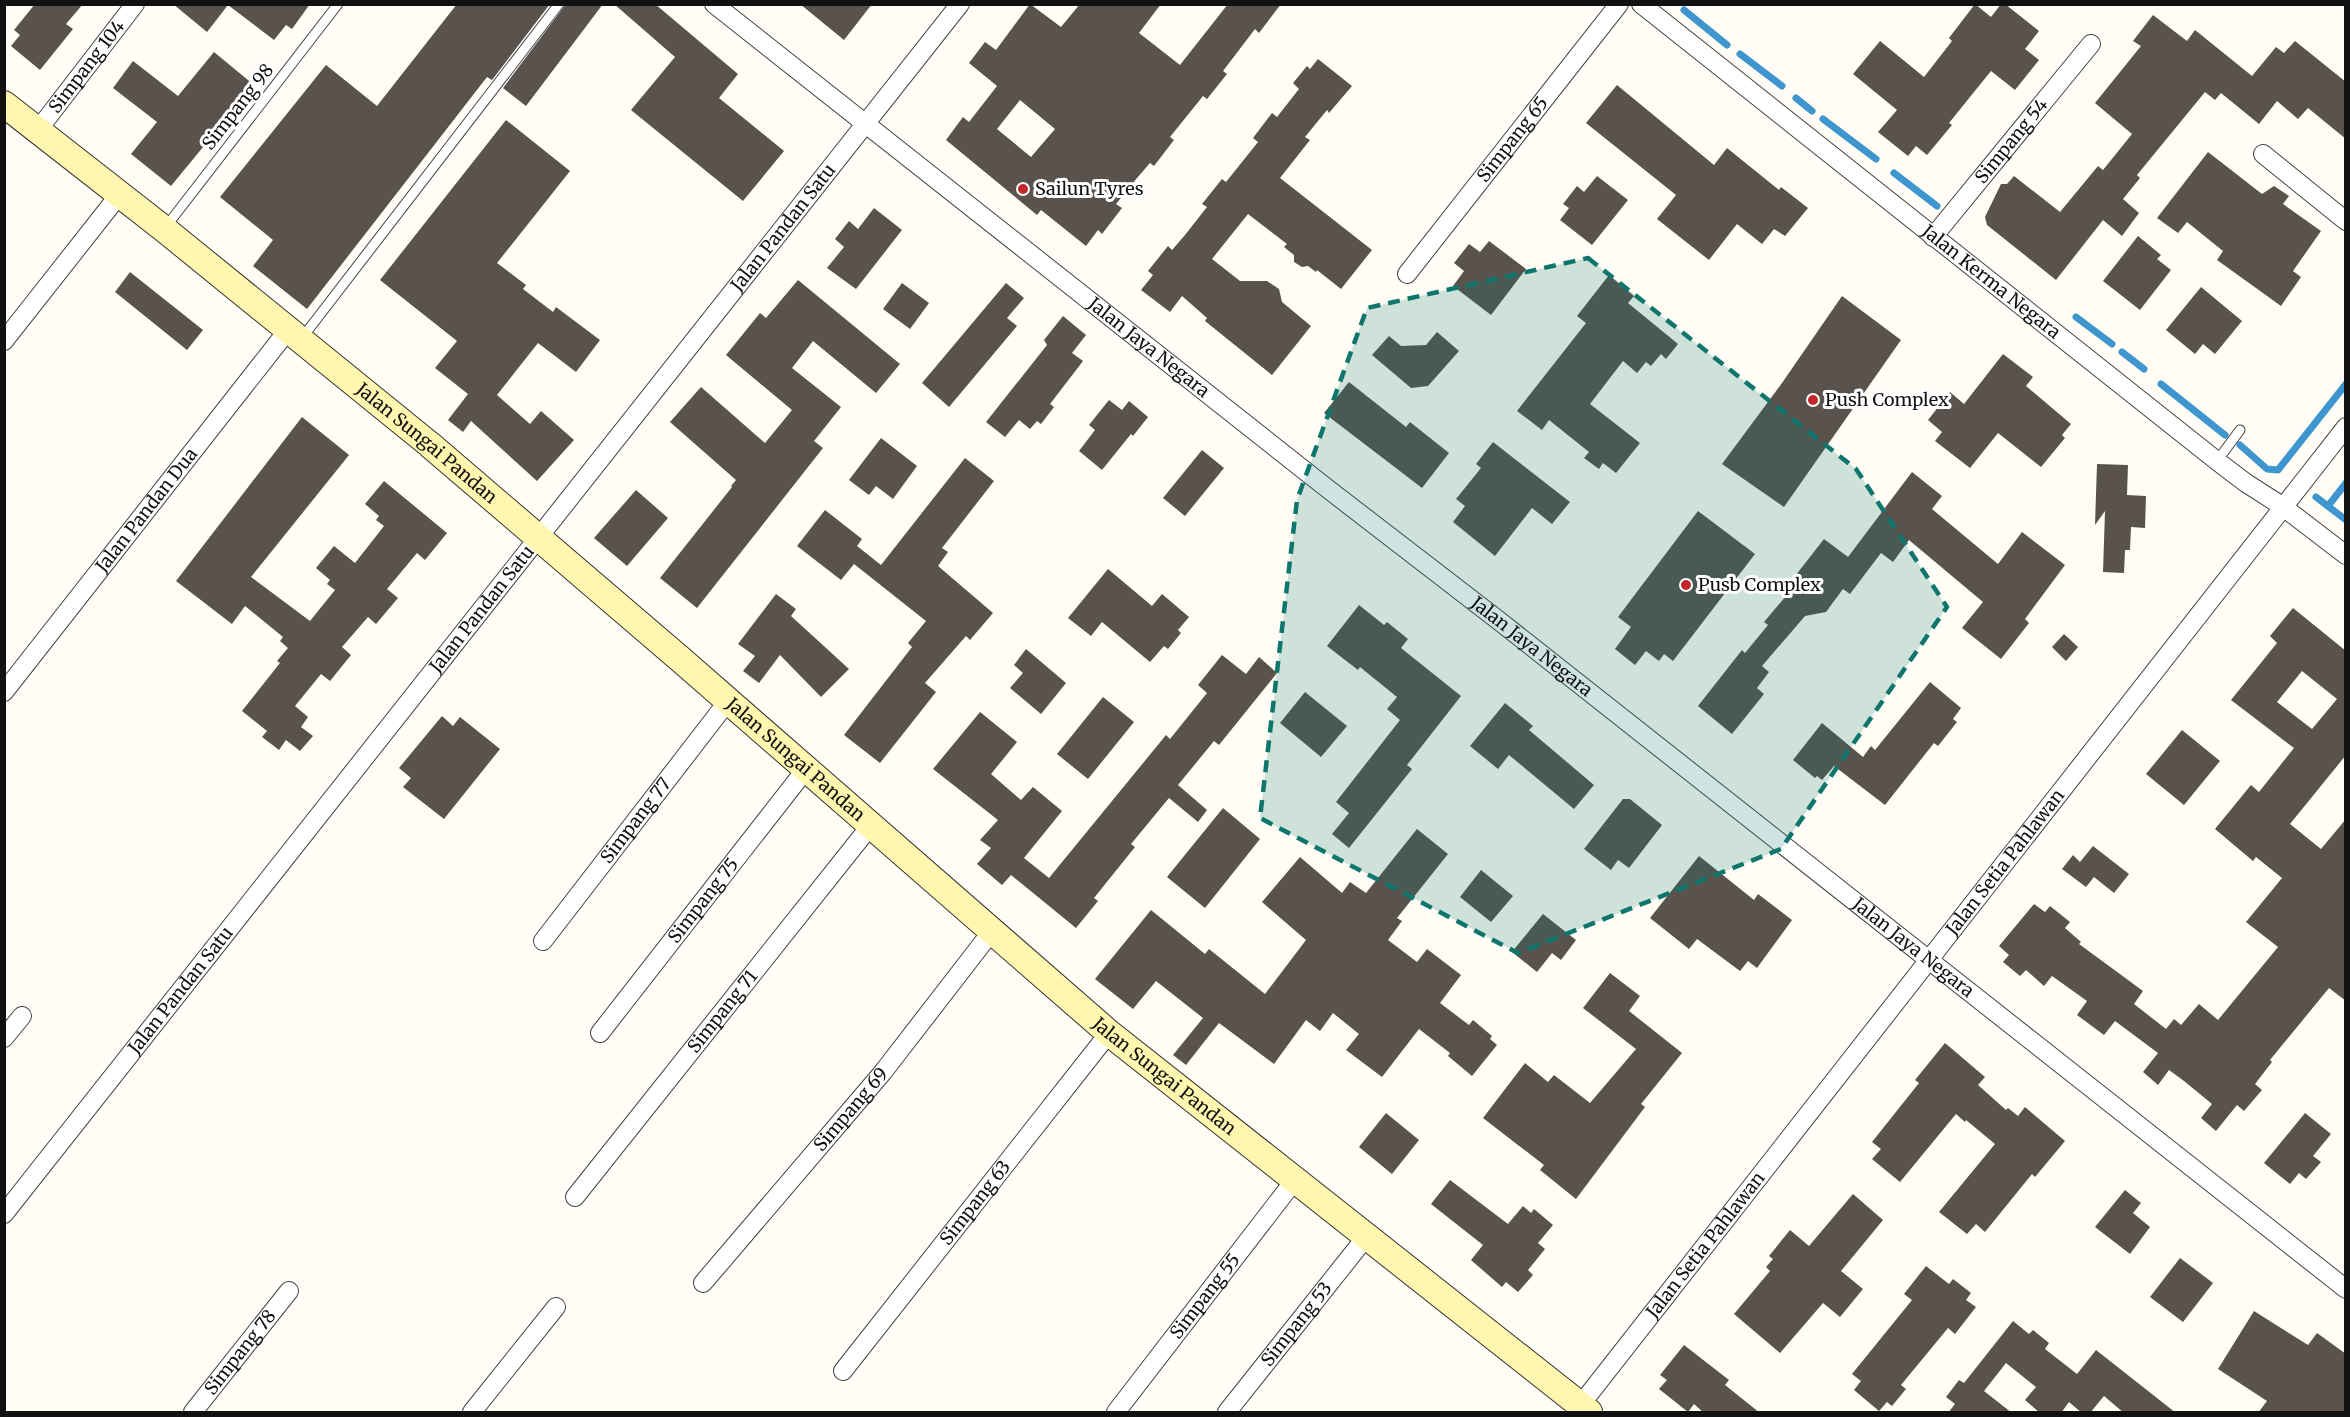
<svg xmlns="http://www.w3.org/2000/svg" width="2350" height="1417" font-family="Merriweather,serif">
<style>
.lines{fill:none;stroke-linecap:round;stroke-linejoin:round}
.stream{stroke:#3f96cf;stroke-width:7}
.building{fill:#5a524d;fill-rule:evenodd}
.lane-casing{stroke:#444;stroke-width:11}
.street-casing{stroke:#444;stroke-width:20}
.secondary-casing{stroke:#333;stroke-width:28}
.lane{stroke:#fff;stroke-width:9}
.street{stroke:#fff;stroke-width:18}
.secondary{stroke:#fff6b0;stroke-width:26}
.marked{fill:#0f766e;fill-opacity:0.2;stroke:#0f766e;stroke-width:4.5;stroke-dasharray:12 8;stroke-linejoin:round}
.poi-dot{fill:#c4262e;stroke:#fff;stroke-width:2}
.labels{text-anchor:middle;stroke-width:6;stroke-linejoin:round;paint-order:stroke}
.street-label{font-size:18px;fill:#111;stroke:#fff}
.poi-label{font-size:18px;fill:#111;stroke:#fff;text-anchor:start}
</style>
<rect width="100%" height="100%" fill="#fffdf5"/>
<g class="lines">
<path class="stream" d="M1684 10 1727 45
M1740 54 1782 86
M1796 98 1812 111
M1823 119 1876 159
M1894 173 1937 206
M2076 317 2112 344
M2122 352 2144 369
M2161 384 2225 435
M2240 445 2267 469 2278 470 2346 384
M2316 497 2346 520
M2328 506 2346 483"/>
</g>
<path class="building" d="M35 4H83L66 24 73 29 40 70 11 46 20 35 14 30Z
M173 4H310L292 29 286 25 274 40 228 5 207 32Z
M457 4H550L492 80 487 77 307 309 253 266 273 240 220 197 326 65 377 106Z
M566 4H603L526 106 503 88Z
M614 4H655L738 74 719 98 784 151 743 201 631 110 675 57Z
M800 4H872L844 40Z
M1030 4 1061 27 1080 4H1161L1139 33 1180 65 1228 4H1281L1259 33 1255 29 1223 71 1227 74 1207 99 1203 96 1170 137 1174 140 1154 166 1150 163 1137 178 1116 204 1122 208 1102 234 1098 230 1086 246 1041 210 1037 215 946 140 963 117 969 122 997 86 969 63 985 42 996 50ZM1020 100 1055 129 1031 157 997 129Z
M1975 4 1991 17 2001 4H2005L2039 31 2025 49 2039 60 2015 90 1991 71 1949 123 1952 125 1927 155 1916 146 1908 156 1878 132 1897 110 1853 74 1880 41 1924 77 1952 41 1949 38Z
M2153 15 2187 41 2195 30 2252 76 2276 47 2284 53 2295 41 2346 82V139L2308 108 2298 119 2277 101 2259 124 2221 93 2215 100 2205 92 2137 175 2140 178 2123 199 2139 213 2122 236 2103 220 2056 280 1987 225 1985 217 2001 184H2007L2014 176 2060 212 2098 166 2103 170 2132 134 2095 103 2141 46 2133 41Z
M214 52 254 85 171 186 131 154 157 122 113 88 133 61 178 96Z
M1318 59 1352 86 1329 113 1327 110 1305 137 1310 140 1280 178 1372 250 1341 289 1317 270 1316 272 1308 266 1302 267 1294 262V255L1284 247 1287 244 1248 214 1212 259 1240 281H1267L1279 289 1282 302 1311 326 1272 375 1205 321 1207 318 1182 296 1170 312 1141 290 1153 275 1148 271 1168 246 1172 250 1185 235 1207 207 1202 204 1222 179 1226 182 1258 142 1253 138 1272 113 1277 117 1299 89 1293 83 1307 66 1310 69Z
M1617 85 1714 165 1727 148 1779 190 1781 187 1808 208 1785 236 1774 229 1762 244 1737 224 1709 260 1657 219 1676 195 1586 123Z
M506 120 570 171 497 263 526 285 523 289 553 312 556 307 600 340 576 372 538 343 497 395 530 424 541 411 574 440 537 481 471 421 463 432 448 420 468 394 435 368 457 341 380 280Z
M2208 152 2262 194 2274 186 2289 196 2283 204 2321 231 2293 271 2301 277 2281 306 2217 260 2223 251 2187 222 2178 233 2157 218Z
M1597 176 1628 200 1592 245 1560 220 1569 208 1563 204 1577 186 1584 192Z
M874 208 902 230 856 289 827 268 844 247 835 239 849 221 858 229Z
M2138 236 2161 255 2157 259 2171 270 2140 310 2103 281Z
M1489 241 1526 269 1491 315 1453 286 1464 271 1454 263 1469 244 1480 252Z
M130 272 203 330 187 350 115 292Z
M1609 275 1634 296 1628 303 1678 344 1666 359 1661 354 1651 366 1646 362 1637 373 1623 361 1590 404 1640 443 1616 473 1603 463 1599 469 1584 458 1589 452 1549 420 1542 430 1517 411 1586 323 1577 316Z
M798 280 900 364 876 393 813 341 792 368 841 407 814 441 823 448 697 608 660 578 732 487 731 486 736 480 670 422 701 387 765 443 792 410 726 355 760 313 766 318Z
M902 283 929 303 910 329 883 309Z
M1006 283 1024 298 1007 318 1017 326 949 407 922 383Z
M2201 287 2242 321 2215 354 2203 344 2195 354 2166 330Z
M1842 296 1901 340 1784 507 1722 464 1782 383Z
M1063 316 1086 335 1072 353 1083 361 1050 404 1054 407 1041 424 1037 421 1030 429 1019 420 1005 437 986 422 1047 345 1044 340Z
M1437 332 1459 351 1428 386 1411 388 1372 355 1389 336 1401 346 1426 345Z
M2003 354 2033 377 2026 386 2071 424 2062 435 2065 438 2041 467 1998 433 1970 468 1935 441 1942 432 1928 420 1950 392 1964 404Z
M1349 382 1406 427 1410 422 1449 453 1422 488 1324 413Z
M1109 400 1122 410 1129 401 1148 417 1133 436 1131 434 1102 470 1079 451 1095 430 1089 425Z
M302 417 349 455 251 577 310 621 335 590 327 584 330 580 316 568 334 546 355 563 384 526 376 520 379 516 365 504 384 481 447 533 425 560 417 553 387 589 398 598 376 624 368 617 342 647 351 655 330 681 321 674 295 706 308 717 301 727 313 736 300 751 286 740 279 750 262 737 267 731 242 711 280 663 277 661 288 648 280 641 283 637 245 606 232 624 176 581Z
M881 438 917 466 893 499 876 486 869 495 849 480Z
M1493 442 1570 502 1552 524 1532 508 1495 556 1453 522 1465 506 1456 499 1481 468 1476 464Z
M1202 450 1224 468 1185 516 1163 498Z
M965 458 994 481 942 548 948 552 938 566 993 613 970 640 966 636 925 683 936 692 880 763 844 735 912 647 908 643 926 621 854 564 841 580 797 546 825 510 862 539 857 546 881 565Z
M2097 464 2128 465 2127 495 2146 496 2145 528 2131 527 2130 550H2125L2124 573 2103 572 2105 511 2095 525Z
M1912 472 1942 496 1932 509 1998 564 2022 532 2065 565 2025 619 2029 623 2001 659 1962 628 1983 602 1909 540 1893 562 1881 553 1850 594 1843 589 1826 612 1805 616 1762 666 1769 672 1757 688 1764 694 1732 734 1698 706 1742 650 1745 653 1768 625 1764 622 1797 583 1792 580 1824 539 1848 557Z
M636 490 668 518 627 566 594 538Z
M1698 511 1755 554 1673 661 1664 654 1659 661 1646 651 1635 665 1615 649 1631 627 1618 617Z
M1108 569 1152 606 1162 594 1189 617 1178 630 1181 633 1168 649 1164 646 1150 662 1102 622 1091 636 1068 618Z
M776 594 796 609 791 616 849 669 821 697 780 655 759 683 743 671 755 656 738 644Z
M1359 605 1384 625 1387 622 1408 639 1401 648 1461 696 1407 765 1412 769 1349 848 1332 834 1349 813 1336 802 1400 720 1387 709 1397 697 1360 667 1358 670 1327 646Z
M2293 608 2346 651V755L2290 824 2321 849 2346 819V1001L2329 988 2270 1060 2272 1062 2255 1084 2262 1090 2244 1111 2237 1105 2216 1131 2201 1118 2212 1104 2184 1081 2169 1070 2158 1085 2143 1072 2158 1053 2115 1021 2104 1035 2077 1015 2087 1001 2052 976 2044 986 2026 970 2020 976 2003 962 2009 955 1999 946 2034 904 2045 912 2050 906 2070 922 2065 928 2081 942 2079 944 2143 991 2134 1004 2166 1029 2174 1019 2181 1025 2199 1004 2218 1020 2278 947 2246 922 2282 878 2256 857 2253 861 2215 829 2251 785 2259 792 2294 748 2231 700 2277 643 2270 636ZM2302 671 2337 699 2312 729 2277 702Z
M2064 634 2078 647 2066 661 2052 647Z
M1026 649 1066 683 1041 714 1010 688 1023 673 1014 665Z
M1222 655 1246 674 1259 657 1277 673 1219 745 1214 741 1178 785 1207 810 1198 822 1169 798 1131 844 1135 847 1094 898 1098 901 1076 928 1011 875 1002 885 977 864 991 848 980 840 998 820 933 769 980 712 1017 742 991 774 1021 800 1033 787 1062 811 1024 858 1049 878 1166 735 1170 739 1207 693 1198 685Z
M1930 682 1961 708 1953 719 1957 722 1938 746 1934 743 1885 805 1834 766 1822 780 1817 776 1815 778 1793 760 1822 723 1863 757 1871 746 1875 750Z
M1305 692 1347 726 1321 757 1280 723Z
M1103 697 1134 722 1088 779 1057 754Z
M1505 703 1533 726 1529 730 1594 785 1574 809 1509 755 1498 769 1470 746Z
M442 716 453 726 460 717 500 749 444 819 403 787 411 778 399 768Z
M2182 730 2220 761 2184 805 2146 774Z
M1623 799H1630L1662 825 1629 868 1618 860 1611 870 1584 849Z
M1223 808 1260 839 1205 908 1167 877Z
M1417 829 1448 854 1397 918 1402 921 1388 940 1417 962 1427 949 1461 975 1440 1003 1469 1025 1473 1020 1492 1036 1490 1039 1497 1045 1472 1076 1448 1056 1450 1053 1419 1029 1382 1077 1346 1050 1359 1034 1333 1013 1320 1031 1306 1020 1274 1064 1219 1023 1186 1065 1173 1055 1203 1018 1156 981 1133 1009 1095 979 1151 910 1205 954 1209 949 1265 994 1306 940 1262 902 1300 857 1342 893 1350 882 1366 893Z
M2093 846 2129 874 2114 893 2094 877 2086 887 2062 869 2073 855 2080 862Z
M1699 856 1754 900 1758 894 1792 920 1757 968 1748 961 1740 971 1697 939 1689 949 1650 918Z
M1481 870 1513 896 1491 922 1460 897Z
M1543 914 1576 940 1561 960 1552 953 1537 972 1512 952Z
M1610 973 1640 996 1629 1011 1682 1053 1641 1104 1645 1107 1576 1199 1540 1170 1544 1165 1483 1118 1525 1063 1548 1082 1554 1075 1590 1103 1636 1049 1583 1008Z
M1945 1043 1985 1077 1978 1085 2006 1110 2008 1108 2018 1116 2025 1107 2065 1141 2035 1177 2032 1174 1985 1232 1976 1224 1967 1234 1939 1212 1995 1144 1966 1120 1965 1122 1956 1114 1900 1182 1872 1159 1881 1149 1872 1142 1919 1083 1915 1080Z
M1386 1113 1419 1140 1392 1174 1359 1147Z
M2305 1113 2331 1134 2313 1156 2321 1162 2306 1179 2299 1173 2290 1184 2264 1163Z
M1450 1180 1508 1224 1523 1206 1531 1213 1534 1209 1553 1225 1538 1243 1545 1249 1528 1270 1533 1275 1518 1292 1506 1282 1502 1287 1471 1260 1483 1245 1431 1204Z
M2125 1190 2141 1203 2133 1213 2150 1227 2130 1254 2095 1227Z
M1853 1194 1883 1220 1841 1271 1863 1289 1840 1317 1823 1303 1780 1353 1734 1314 1770 1271 1766 1267 1773 1259 1769 1256 1790 1230 1809 1246Z
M2180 1258 2213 1283 2183 1322 2150 1297Z
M1926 1266 1949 1284 1953 1279 1971 1293 1966 1300 1976 1307 1955 1334 1948 1328 1901 1385 1906 1389 1892 1406 1887 1402 1879 1411 1854 1390 1861 1381 1852 1374 1912 1300 1904 1294Z
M2254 1311 2308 1345 2317 1333 2346 1354V1413H2258L2267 1401 2218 1369Z
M2013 1321 2029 1334 2033 1330 2049 1343 2045 1349 2077 1374 2096 1350 2176 1413H2124L2104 1396 2090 1413H2082L2069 1402 2061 1413H2040L2025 1400 2036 1387 2006 1363 1984 1391 2012 1413H1948L1955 1404 1946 1397 1959 1380 1964 1383Z
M1684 1345 1729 1380 1725 1385 1760 1413H1704L1694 1404 1688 1412 1659 1389 1667 1380 1660 1375Z"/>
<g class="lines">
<defs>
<path id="lane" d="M165 228 338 4
M302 338 559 4
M2217 461 2240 430"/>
<g id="street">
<path id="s1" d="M714 4 1328 489 1498 620 2346 1289"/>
<path id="s2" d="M1641 4 2217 461 2246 483 2282 506 2346 555"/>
<path id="s3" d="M38 130 135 4"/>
<path d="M2263 154 2346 221"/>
<path id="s4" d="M1933 237 2091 44"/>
<path id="s5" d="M1407 274 1619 4"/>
<path d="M4 341 119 195"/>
<path id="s6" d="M4 692 288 330"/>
<path id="s7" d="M543 941 728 701"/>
<path id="s8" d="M600 1033 806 769"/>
<path d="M4 1038 22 1016"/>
<path id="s9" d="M575 1197 871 825"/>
<path id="s10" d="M4 1214 960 4"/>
<path id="s11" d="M703 1283 883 1072 992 931"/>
<path id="s12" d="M843 1371 1109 1033"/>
<path id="s13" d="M193 1412 289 1291"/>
<path d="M472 1412 556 1307"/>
<path id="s14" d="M1116 1412 1294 1181"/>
<path id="s15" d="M1227 1412 1366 1237"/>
<path id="s16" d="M1575 1412 2346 427"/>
</g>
<g id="secondary">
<path id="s17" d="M4 104 164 229 429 444 679 658 1109 1033 1589 1412"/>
</g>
</defs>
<use href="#lane" class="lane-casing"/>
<use href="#street" class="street-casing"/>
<use href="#secondary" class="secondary-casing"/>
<use href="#lane" class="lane"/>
<use href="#street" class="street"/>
<use href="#secondary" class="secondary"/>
</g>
<path class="marked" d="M1588 258 1856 469 1947 607 1781 849 1518 953 1260 818 1297 500 1367 308Z"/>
<g class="poi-dot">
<circle cx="1023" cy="189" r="6"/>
<circle cx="1813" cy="400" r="6"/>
<circle cx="1686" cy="585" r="6"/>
</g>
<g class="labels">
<g class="street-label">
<text dy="6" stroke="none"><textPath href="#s3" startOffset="80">Simpang 104</textPath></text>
<text transform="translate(238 107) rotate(-52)" y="6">Simpang 98</text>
<text dy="6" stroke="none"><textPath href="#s5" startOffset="171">Simpang 65</textPath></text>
<text dy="6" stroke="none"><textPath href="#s4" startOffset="124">Simpang 54</textPath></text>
<text dy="6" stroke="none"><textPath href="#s10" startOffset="1257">Jalan Pandan Satu</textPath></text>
<text dy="6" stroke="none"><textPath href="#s2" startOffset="447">Jalan Kerma Negara</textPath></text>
<text dy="6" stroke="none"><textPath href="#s1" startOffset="554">Jalan Jaya Negara</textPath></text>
<text dy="6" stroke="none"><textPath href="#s17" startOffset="542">Jalan Sungai Pandan</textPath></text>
<text dy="6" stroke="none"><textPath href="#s6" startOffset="231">Jalan Pandan Dua</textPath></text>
<text dy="6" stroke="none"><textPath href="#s10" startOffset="771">Jalan Pandan Satu</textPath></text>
<text dy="6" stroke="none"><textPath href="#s1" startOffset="1040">Jalan Jaya Negara</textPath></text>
<text dy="6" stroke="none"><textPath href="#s17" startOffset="1028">Jalan Sungai Pandan</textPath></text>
<text dy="6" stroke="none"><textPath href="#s7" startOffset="152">Simpang 77</textPath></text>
<text dy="6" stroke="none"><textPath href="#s16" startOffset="698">Jalan Setia Pahlawan</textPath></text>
<text dy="6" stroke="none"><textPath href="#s8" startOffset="168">Simpang 75</textPath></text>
<text dy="6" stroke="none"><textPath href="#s1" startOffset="1526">Jalan Jaya Negara</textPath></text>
<text dy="6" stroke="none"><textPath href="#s10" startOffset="285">Jalan Pandan Satu</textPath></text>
<text dy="6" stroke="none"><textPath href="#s9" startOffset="237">Simpang 71</textPath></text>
<text dy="6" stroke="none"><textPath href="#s17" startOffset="1514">Jalan Sungai Pandan</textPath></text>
<text dy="6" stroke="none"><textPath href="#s11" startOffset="228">Simpang 69</textPath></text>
<text dy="6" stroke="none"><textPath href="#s12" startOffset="214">Simpang 63</textPath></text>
<text dy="6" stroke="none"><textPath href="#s16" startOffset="212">Jalan Setia Pahlawan</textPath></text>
<text dy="6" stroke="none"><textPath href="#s14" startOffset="146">Simpang 55</textPath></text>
<text dy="6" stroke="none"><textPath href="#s15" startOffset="112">Simpang 53</textPath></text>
<text dy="6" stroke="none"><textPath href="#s13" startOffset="76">Simpang 78</textPath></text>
</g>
<g class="poi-label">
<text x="1035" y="195">Sailun Tyres</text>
<text x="1825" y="406">Push Complex</text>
<text x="1698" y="591">Pusb Complex</text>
</g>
</g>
<rect width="2350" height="1417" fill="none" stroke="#111111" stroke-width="12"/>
</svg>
